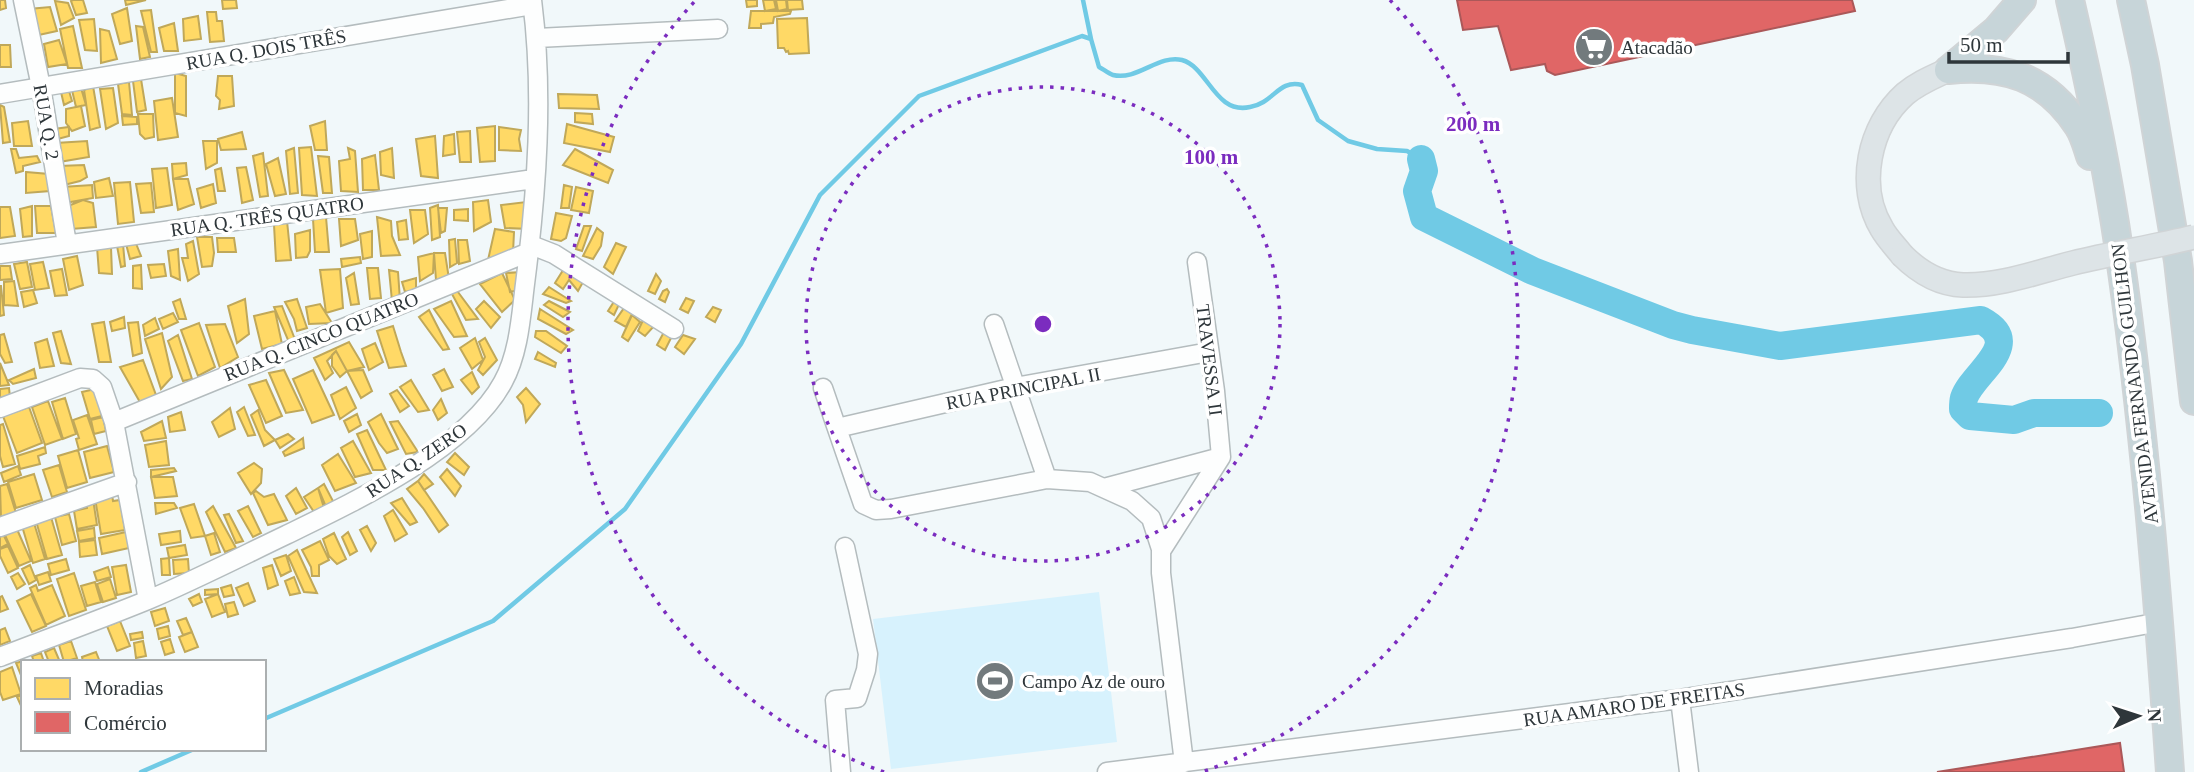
<svg xmlns="http://www.w3.org/2000/svg" width="2194" height="772" font-family="Georgia,serif">
<style>
.green{fill:#d7f2fd}
.homes{fill:#ffd966;stroke:#c0a859;stroke-width:2}
.shops{fill:#e06666;stroke:#ab5859;stroke-width:2}
.lines{fill:none;stroke-linecap:round;stroke-linejoin:round}
.stream{stroke:#70cae5;stroke-width:4.5}
.river{stroke:#70cae5;stroke-width:28}
.minor-casing{stroke:#b4bcbe;stroke-width:21}
.major-casing{stroke:#d0d4d6;stroke-width:26}
.highway-casing{stroke:#d0d4d6;stroke-width:30}
.minor{stroke:#fdfefe;stroke-width:18}
.major{stroke:#dde4e7;stroke-width:23}
.highway{stroke:#c7d5d9;stroke-width:26}
.major-bridge-casing{stroke:#d0d4d6;stroke-width:26;stroke-linecap:butt}
.major-bridge{stroke:#dde4e7;stroke-width:23}
.ring{fill:none;stroke:#7b2cbf;stroke-width:3.5;stroke-dasharray:3.5 7}
.labels{text-anchor:middle;stroke-width:7;stroke-linejoin:round;paint-order:stroke}
.poi-label{font-size:19px;fill:#2e363a;stroke:#fff;text-anchor:start}
.street-label{font-size:19px;fill:#2e363a;stroke:#fff}
.centre{fill:#7b2cbf;stroke:#fff;stroke-width:3.5}
.ring-label{font-size:21px;text-anchor:middle;font-weight:bold;fill:#7b2cbf;stroke:#fff;stroke-width:7;stroke-linejoin:round;paint-order:stroke}
</style>
<rect width="100%" height="100%" fill="#f1f8fa"/>
<path class="green" d="M1099 592 1117 742 891 769 873 619Z"/>
<path class="homes" d="M0 0H5L6 8 0 10Z
M73 0H83L87 13 76 15 71 1Z
M125 0H146L126 5Z
M222 0H236L237 8 223 9Z
M746 0H757V6L747 7Z
M763 0H774L776 9 765 11Z
M776 0H786L787 9 778 11Z
M787 0H802L803 9 788 10Z
M55 1 68 3 74 18 61 25Z
M50 7 57 31 34 36 29 9Z
M127 8 132 41 120 44 112 14Z
M151 10 157 52H151L141 11Z
M751 11H791L790 14 774 17 773 23 761 24V28H749Z
M207 12H216L217 21H222L224 41 210 42Z
M198 16 201 39 184 41 183 19Z
M807 18 809 53 789 54 788 51 786 52 784 48H778L777 19Z
M94 19 97 51 85 50 79 20Z
M174 23 178 51H164L159 28Z
M73 26 82 68H68L60 29Z
M136 26 143 27 150 57 140 59Z
M100 29 109 31 117 59 101 63Z
M59 40 67 64 48 67 44 44Z
M0 45H10L11 67H0Z
M175 73 186 76V116L175 113Z
M218 76H232L234 106 219 109 220 100 216 96Z
M141 79 146 110 137 112 133 81Z
M129 82 132 115 122 114 118 84Z
M71 86 81 88 86 105 76 107Z
M93 86 100 127 90 130 84 90Z
M113 88 118 123 106 129 100 89Z
M69 91 72 101 64 105 61 92Z
M558 94 597 95 599 109 559 108Z
M172 98 178 137 158 140 154 101Z
M0 105 4 107 10 142 3 143Z
M81 106 85 126 72 131 66 123V109Z
M575 113 592 114 593 124 575 122Z
M138 114H153L154 137 145 139 140 134Z
M122 116 137 117V124L123 125Z
M28 121 32 146H14L12 123Z
M325 121 327 150H315L310 126Z
M567 124 614 137 610 152 564 143Z
M495 126V161L480 162 477 128Z
M69 127V136L54 140 53 129Z
M499 127 521 130 519 139 521 151 499 150Z
M470 131 471 162H460L457 132Z
M242 132 246 149 221 150 218 139Z
M454 134 455 154 443 156 444 136Z
M435 136 438 178 421 176 416 139Z
M87 141 89 157 59 162 56 143Z
M203 141H217V163L206 169Z
M311 147 317 196 302 195 299 148Z
M294 148 298 193 290 194 286 151Z
M348 148 355 151 358 192 341 191 339 161 350 159Z
M392 148 394 178 381 175 380 152Z
M11 149H16L19 158 37 156 40 162 23 166V171L16 173Z
M575 149 613 170 608 183 563 165Z
M263 153 268 196 260 197 253 156Z
M375 155 379 190H363L362 159Z
M318 156 329 157 332 193H323Z
M278 158 286 194 275 196 266 164Z
M186 163 187 175 173 179 172 164Z
M84 165 87 177 80 181 60 186 59 166Z
M246 167 253 200 242 203 237 168Z
M167 168 172 205 156 208 152 169Z
M221 168 225 191H218L215 170Z
M26 172 49 174 50 191 26 193Z
M109 178 113 196 96 198 94 182Z
M173 179H188L194 204 178 210Z
M130 182 134 222 118 224 114 183Z
M151 183 154 212 141 213 136 184Z
M213 184 216 203 201 208 197 189Z
M92 185 93 198 65 203 62 187Z
M564 185 572 187 569 208H561Z
M576 187 593 191 589 213 571 210Z
M83 200 93 203 96 227 71 229 68 206Z
M488 200 491 222 474 231 473 202Z
M526 202 529 229 505 228 501 205Z
M438 205 440 237 432 240 430 208Z
M32 206V236L23 237 20 209Z
M35 206H51L56 233H37Z
M0 207H10L15 236 0 238Z
M438 208H447L445 231 441 233Z
M468 209V221L454 220V210Z
M410 210H425L428 234 414 243Z
M556 213 572 216 566 238 561 241 551 239Z
M326 217 329 252H315L313 219Z
M377 217 391 221 392 236 400 255 381 256Z
M339 219H355L358 240 341 246Z
M406 220 408 239 399 240 397 222Z
M287 221 291 260 276 261 274 225Z
M584 226H591L582 251 576 249Z
M597 228 603 233 601 246 593 259 583 256Z
M495 229 514 232 513 253 488 260Z
M310 230V251L307 257 296 258 295 234Z
M372 231V257L363 259 360 234Z
M197 237H212L214 253 212 266 202 267Z
M217 238H234L236 252H218Z
M455 239 457 263 450 267 449 240Z
M458 240H467L470 261 459 264Z
M135 241 141 256 130 259 126 244Z
M193 241 199 274 188 281 182 258H188L186 244Z
M616 243 626 247 613 274 604 267Z
M123 244 125 266 121 267 117 246Z
M97 247H111L112 274 99 273Z
M178 249 180 280 171 276 168 251Z
M434 253 433 273 420 281 418 257Z
M434 253H445L449 279 436 280Z
M77 256 83 285 69 290 63 259Z
M360 257 361 263 342 267 341 259Z
M27 262 32 287 20 289 14 264Z
M43 262 49 288 35 290 30 264Z
M164 264 166 276 151 278 148 265Z
M141 265 142 289 133 288V266Z
M0 266H10L12 279 0 280Z
M565 267 583 282 578 291 569 280 563 289 555 283Z
M367 268H378L381 298 370 299Z
M62 269 67 295 55 296 50 271Z
M340 269 343 308 326 313 320 270Z
M389 270 398 272 400 300 392 301Z
M522 272 523 289 510 292 506 273Z
M354 273 359 304 351 305 346 278Z
M502 273 515 300 502 312 480 284Z
M656 274 661 281 655 294 648 291Z
M416 278V290L405 292 402 282Z
M14 281 18 306 4 305V282Z
M1 286 4 315 0 316V286Z
M549 287 571 301 566 303 543 294Z
M455 288 478 319 466 320 452 294Z
M667 289 669 292 665 302 659 299 663 291Z
M33 290 37 303 24 307 21 292Z
M617 297 621 300 614 315 608 311Z
M686 298 694 301 688 313 680 309Z
M180 299 186 319H179L173 302Z
M245 299 249 334 237 343 228 306Z
M297 299 307 328 297 331 294 319 285 302Z
M451 301 467 336 454 337 434 309Z
M484 301 500 317 491 328 476 309Z
M549 301 570 312 563 317 544 305Z
M320 304 332 323 309 324 306 307Z
M282 306 296 342 288 340 274 307Z
M713 307 721 310 715 322 706 317Z
M624 308 632 314 626 327 615 321Z
M540 309 573 330 566 334 538 319Z
M429 310 449 349 443 350 419 317Z
M275 311 282 344 262 349 254 316Z
M173 313 178 322 163 329 159 319Z
M632 315 640 322 628 341 622 337Z
M124 317 125 328 112 331 110 322Z
M155 318 159 329 145 336 143 325Z
M644 318 655 325 645 336 638 331Z
M104 322 111 362H99L92 324Z
M138 322 142 353 133 356 128 323Z
M199 323 215 367 198 376 181 330Z
M225 324 238 357 220 368 206 325Z
M393 326 401 352 406 366 389 368 377 331Z
M61 331 71 364 61 363 53 333Z
M536 331H546L567 346 561 353 535 337Z
M664 332 671 338 665 350 657 345Z
M162 333 172 377 161 389 145 339Z
M4 334 12 362 5 363 0 354V335Z
M178 335 192 379 183 381 168 341Z
M683 335 695 339 684 354 675 347Z
M475 338 483 360 472 369 460 348Z
M485 338 497 360 483 375 478 370 485 357 479 342Z
M47 339 54 366 40 368 35 343Z
M349 342 364 367 347 371 336 351 327 361 333 373 325 380 314 358Z
M375 343 383 362 369 370 362 349Z
M336 351 347 371 340 377 332 366V355Z
M538 352 556 363 555 367 535 359Z
M143 360 156 395 153 403 141 404 120 367Z
M0 363 9 385 0 386Z
M34 369 36 378 13 384 9 380Z
M444 369 453 387 442 391 433 375Z
M284 370 303 410 286 413 269 373Z
M313 370 334 415 312 423 293 379Z
M363 370 372 391 361 398 347 371Z
M472 372 479 387 472 394 461 380Z
M266 380 282 416 266 423 249 385Z
M411 380 429 410 418 412 400 387Z
M346 387 356 408 340 419 331 395Z
M9 388 10 397 0 399V389Z
M526 388 540 404 526 422 523 405 517 397Z
M95 389 102 416 90 419 82 392Z
M397 390 409 406 400 412 390 394Z
M65 398 76 434 63 439 52 402Z
M441 399 447 413 438 420 433 410Z
M48 401 62 439 45 445 32 407Z
M29 407 42 443 17 453 3 416Z
M244 407 255 435 248 436 237 412Z
M230 408 235 429 219 437 212 422Z
M258 410 265 430 275 440 264 446 251 415Z
M181 412 185 430 170 432 168 417Z
M357 414 361 425 349 432 344 421Z
M381 414 398 449 387 453 379 443 368 422Z
M87 415 97 444 79 450 76 439 79 438 73 420Z
M103 417 106 431 94 434 91 420Z
M162 421 166 438 144 441 141 432Z
M398 421 418 452 406 454 390 422Z
M3 424 15 464 3 467 0 456V425Z
M367 430 386 470H373L357 434Z
M288 434 294 439 280 448 275 440Z
M303 438 304 448 285 456 283 452Z
M166 441 169 465 149 467 145 445Z
M353 441 371 473 355 477 341 448Z
M107 446 114 472 90 478 84 452Z
M45 447 46 453 38 456 40 464 20 469 17 456Z
M78 450 87 482 67 488 58 456Z
M455 453 469 467 464 475 447 462Z
M338 454 356 483 335 491 322 465Z
M254 463 262 469 261 483 251 494 238 473Z
M59 465 67 492 52 497 43 470Z
M18 466 21 475 4 482 1 473Z
M174 468 176 471 151 477V470Z
M447 469 461 486 455 496 440 477Z
M34 474 42 500 16 508 8 482Z
M424 474 433 484 424 490 418 481Z
M151 477H173L177 496 155 498Z
M418 481 448 525 439 532 423 508 407 489Z
M7 484 16 513 1 518 0 486Z
M324 484 334 503 326 507 318 488Z
M296 488 307 508 296 514 286 496Z
M318 488 324 508 314 512 304 497Z
M256 491 264 497 274 494 287 520 268 525 253 493Z
M112 495 113 501 120 500 125 530 101 534 95 498Z
M402 498 417 522 410 525 391 503Z
M93 499 97 525 77 529 74 511 87 508 86 500Z
M155 503H174L177 508 156 514Z
M194 504 205 536 191 538 180 508Z
M213 506 236 548 225 552 206 512Z
M248 506 261 533 253 537 238 511Z
M393 510 407 534 395 541 384 516Z
M69 514 76 541 62 545 55 517Z
M229 514 243 541 236 543 224 515Z
M51 517 62 555 47 559 36 521Z
M34 523 45 559 33 563 22 526Z
M367 526 376 543 371 551 360 530Z
M16 527 31 561 19 566 4 533Z
M94 528 95 538 79 541 77 531Z
M180 531 181 542 161 545 159 534Z
M2 532 8 544 0 548V533Z
M126 532 129 548 102 554 99 538Z
M348 532 357 551 350 555 342 537Z
M214 533 220 552 211 555 205 536Z
M334 533 346 559 337 564 329 556 323 539Z
M95 540 97 555 80 557 79 542Z
M320 541 329 560 319 565V576H312L311 567 302 550Z
M185 545 187 555 169 558 167 548Z
M8 546 18 568 8 573 0 556V549Z
M297 550 317 593 304 592 288 556Z
M286 555 291 571 281 576 274 559Z
M169 558 170 575H162L161 559Z
M66 559 69 570 51 575 48 564Z
M188 559 189 573 174 574 173 560Z
M30 565 36 580 29 584 22 569Z
M126 565 131 592 117 595 112 567Z
M272 565 278 585 268 589 263 568Z
M108 567 111 577 97 581 94 572Z
M48 572 51 581 39 585 36 576Z
M18 573 25 584 17 589 11 577Z
M74 573 86 610 69 616 57 579Z
M294 577 300 593 290 595 285 581Z
M110 579 116 598 103 602 97 584Z
M95 582 101 602 87 606 81 586Z
M248 583 255 601 244 606 236 588Z
M36 585 38 591 52 585 65 616 46 625 30 588Z
M231 585 234 595 224 597 221 588Z
M218 589V594L205 595V590Z
M31 594 46 626 32 632 17 601Z
M199 594 202 602 193 606 189 599Z
M218 594 225 612 212 617 205 599Z
M2 596 8 609 0 612V597Z
M234 602 238 614 228 617 225 604Z
M165 608 169 621 155 626 151 612Z
M186 618 192 632 183 635 177 621Z
M120 621 130 646 117 651 107 626Z
M168 626 170 636 159 639 157 629Z
M5 628 10 641 0 645V630Z
M142 632 143 638 131 640 130 634Z
M192 632 198 647 185 652 179 637Z
M170 639 174 652 165 655 161 642Z
M71 641 77 658 64 662 59 645Z
M143 641 146 656 136 658 134 643Z
M54 648 60 662H49L45 652Z
M96 652 100 662H83L82 657Z
M41 653 44 662H34L32 656Z
M23 661V680L16 663Z
M12 667 21 694 3 700 0 692V672Z
M23 694V710L17 697Z"/>
<path class="shops" d="M1457 0H1852L1855 11 1555 75 1547 71 1545 64 1511 70 1498 26 1463 30Z
M2120 743 2124 772H1937Z"/>
<g class="lines">
<path class="stream" d="M1083 0 1091 39
M264 719 493 621 625 509 741 344 820 195 919 96 1082 36 1091 39 1099 67C1103 69 1109 74 1113 75 1137 81 1159 54 1182 60 1208 67 1215 115 1250 107 1274 103 1278 79 1302 85L1318 120 1348 141 1377 149 1407 151 1421 159
M141 772 194 749"/>
<path class="river" d="M1421 159 1424 171 1417 191 1424 217 1533 271 1673 325 1692 330 1780 346 1981 320C2026 344 1973 372 1964 398 1963 402 1963 406 1963 409L1970 416 2014 420 2034 413H2099"/>
<defs>
<path id="minor" d="M23 0 41 87 67 244
M537 38 718 29
M0 94 532 5
M531 245 554 254 674 329
M0 254 534 179
M1197 262 1215 391 1221 457
M994 324 1047 479
M823 388 863 504 876 510 891 509 1047 479 1090 482 1132 501 1151 518 1161 549V573L1184 763
M0 408 80 378 93 379 102 387 114 422 148 600
M114 422 529 252
M837 428 1015 387 1209 352
M1104 488 1221 457
M0 527 127 482
M1161 551 1221 457
M0 657C49 638 99 620 148 600 195 580 240 557 286 535 354 502 467 449 503 382 519 353 521 316 525 284 537 190 544 94 532 0
M1680 699 1689 772
M841 772 835 700 857 698 866 670 868 654 845 547
M1107 772 1680 699 2072 638 2160 622"/>
<path id="major" d="M1902 255C1895 246 1887 238 1882 229 1856 186 1869 126 1905 94 1918 83 1933 77 1948 70"/>
<path id="highway" d="M2070 0C2089 82 2107 166 2119 250 2144 423 2158 598 2170 772
M2131 0 2145 65 2178 261 2194 401
M1948 70C2004 64 2046 77 2078 126 2084 135 2087 147 2090 156
M1948 70 1996 30 2022 0"/>
</defs>
<use href="#minor" class="minor-casing"/>
<use href="#major" class="major-casing"/>
<use href="#highway" class="highway-casing"/>
<use href="#minor" class="minor"/>
<use href="#major" class="major"/>
<use href="#highway" class="highway"/>
<defs>
<path id="major-bridge" d="M1902 255C1919 272 1938 284 1963 285 2000 286 2037 272 2073 263 2113 253 2154 247 2194 237"/>
</defs>
<use href="#major-bridge" class="major-bridge-casing"/>
<use href="#major-bridge" class="major-bridge"/>
</g>
<g class="ring">
<circle cx="1043" cy="324" r="237"/>
<path d="M884 772A475 475 0 0 1 696 0M1390 0A475 475 0 0 1 1202 772"/>
</g>
<defs>
<symbol id="supermarket-disc" viewBox="-11 -11 22 22"><circle r="9.5" fill="#727a7d" stroke="#fff"/><path d="M-6-5.5h2.5l.6 2H6L4.5 2H-2.5L-4.4-4H-6ZM-1.5 3.2a1.3 1.3 0 1 0 .1 0ZM3 3.2a1.3 1.3 0 1 0 .1 0Z" fill="#fff"/></symbol>
<symbol id="stadium-disc" viewBox="-11 -11 22 22"><circle r="9.5" fill="#727a7d" stroke="#fff"/><path d="M0-5a6.5 5 0 1 0 0 10a6.5 5 0 1 0 0-10ZM-3.5-1.8h7v3.6h-7Z" fill="#fff"/></symbol>
</defs>
<g fill-rule="evenodd">
<use href="#supermarket-disc" x="1572" y="25" width="44" height="44"/>
<use href="#stadium-disc" x="973" y="659" width="44" height="44"/>
</g>
<g class="labels">
<g class="poi-label">
<text x="1621" y="54">Atacadão</text>
<text x="1022" y="688">Campo Az de ouro</text>
</g>
<g class="street-label">
<text transform="translate(266 49) rotate(-10)" y="7">RUA Q. DOIS TRÊS</text>
<text transform="translate(47 122) rotate(80)" y="7">RUA Q. 2</text>
<text transform="translate(267 216) rotate(-8)" y="7">RUA Q. TRÊS QUATRO</text>
<text transform="translate(321 336) rotate(-22)" y="7">RUA Q. CINCO QUATRO</text>
<text transform="translate(1210 360) rotate(83)" y="7">TRAVESSA II</text>
<text transform="translate(2134 384) rotate(-97)" y="7">AVENIDA FERNANDO GUILHON</text>
<text transform="translate(1023 388) rotate(-11)" y="7">RUA PRINCIPAL II</text>
<text transform="translate(416 460) rotate(-34)" y="7">RUA Q. ZERO</text>
<text transform="translate(1634 704) rotate(-8)" y="7">RUA AMARO DE FREITAS</text>
</g>
</g>
<circle cx="1043" cy="324" r="10" class="centre"/>
<g class="ring-label">
<text x="1473" y="131">200 m</text>
<text x="1211" y="164">100 m</text>
</g>
<rect x="21" y="660" width="245" height="91" fill="#ffffff" stroke="#abafb0" stroke-width="2"/>
<rect x="35" y="678" width="35" height="21" fill="#ffd966" stroke="#abafb0" stroke-width="2"/>
<text x="84" y="695" font-size="21" fill="#2e363a">Moradias</text>
<rect x="35" y="712" width="35" height="21" fill="#e06666" stroke="#abafb0" stroke-width="2"/>
<text x="84" y="730" font-size="21" fill="#2e363a">Comércio</text>
<g transform="translate(2138 716) rotate(87)" stroke="#ffffff" stroke-width="5" paint-order="stroke">
<path d="M0-5L12 26L0 18L-12 26Z" fill="#2e363a"/>
<text y="-10" font-size="19" font-weight="bold" text-anchor="middle" fill="#2e363a">N</text>
</g>
<path d="M1949 52v10h119v-10" fill="none" stroke="#2e363a" stroke-width="3.5"/>
<text x="1960" y="52" font-size="21" fill="#2e363a" stroke="#ffffff" stroke-width="5" paint-order="stroke">50 m</text>
</svg>
